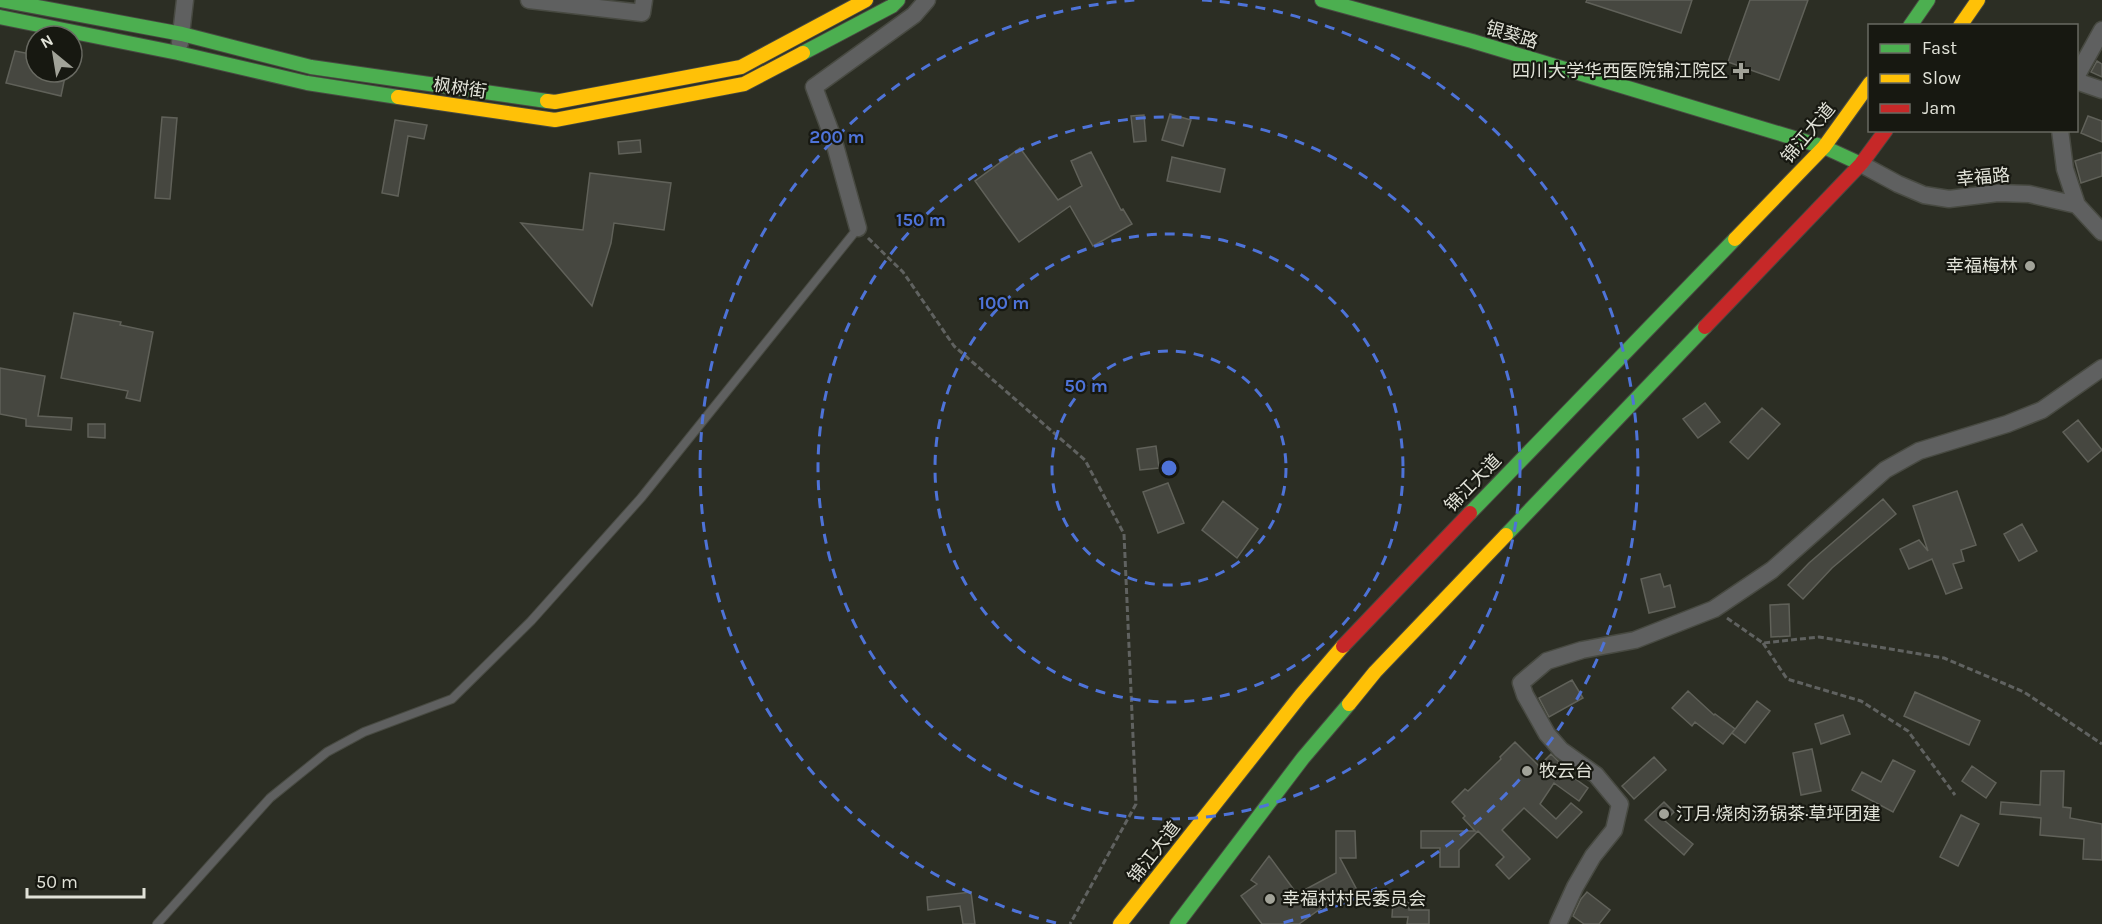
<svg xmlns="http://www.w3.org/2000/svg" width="2102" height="924" font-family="Karla,'Noto Sans SC',sans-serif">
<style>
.building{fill:#464740;stroke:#606159;stroke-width:1.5}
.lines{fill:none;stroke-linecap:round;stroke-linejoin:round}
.lane-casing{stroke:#484a42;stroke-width:10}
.street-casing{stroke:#484a42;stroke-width:19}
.fast-casing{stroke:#484a42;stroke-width:16}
.slow-casing{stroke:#484a42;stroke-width:16}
.jam-casing{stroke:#484a42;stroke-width:16}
.path{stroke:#606260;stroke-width:3;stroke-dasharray:6 3;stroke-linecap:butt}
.lane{stroke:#5f6060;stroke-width:8}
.street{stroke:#5f6060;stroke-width:16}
.fast{stroke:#4caf50;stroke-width:14}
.slow{stroke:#ffc107;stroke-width:14}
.jam{stroke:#c62828;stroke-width:14}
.ring{fill:none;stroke:#4e73d8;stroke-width:3;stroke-dasharray:10 8}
.poi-dot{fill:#a2a399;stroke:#171811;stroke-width:2}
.labels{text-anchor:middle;stroke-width:4.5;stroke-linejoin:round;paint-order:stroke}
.street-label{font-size:18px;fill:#e1e2d8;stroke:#171811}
.poi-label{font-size:18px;fill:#e1e2d8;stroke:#171811;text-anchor:start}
.centre{fill:#4e73d8;stroke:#171811;stroke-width:3}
.ring-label{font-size:18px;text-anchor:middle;font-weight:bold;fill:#4e73d8;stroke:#171811;stroke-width:4.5;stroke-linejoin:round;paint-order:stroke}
</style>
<rect width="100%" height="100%" fill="#2c2e24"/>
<path class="building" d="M1587 0H1692L1681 33 1586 2Z
M1750 0H1808L1779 80 1728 62Z
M15 51 36 55V72H66L61 96 6 83Z
M2097 61 2102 64V77L2091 72Z
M1170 114 1191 120 1183 146 1162 140Z
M1144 115 1146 141 1134 142 1131 116Z
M2088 116 2102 121V142L2081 133Z
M162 117 177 118 170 199 155 198Z
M395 120 427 125 424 139 408 136 398 196 382 193Z
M640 140 641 152 619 154 618 142Z
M1020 148 1058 200 1082 186 1071 161 1091 152 1121 210 1123 209 1132 224 1093 246 1070 206 1019 242 975 181Z
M2102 152V176L2081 183 2075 161Z
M1172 157 1225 169 1220 192 1167 181Z
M590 173 671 183 664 230 614 223 611 243 592 306 521 223 583 230Z
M74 313 121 322 120 325 153 332 140 401 126 398 128 391 61 378Z
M0 368 45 376 38 416 72 418 71 430 26 426V419L0 414Z
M1705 403 1720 422 1698 438 1683 419Z
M1762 408 1780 424 1748 459 1730 442Z
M2078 420 2102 450 2088 462 2063 432Z
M88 424H105V438L88 437Z
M1156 446 1159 468 1140 470 1137 449Z
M1168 483 1184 523 1158 533 1143 492Z
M1957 491 1976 545 1961 550 1964 561 1953 564 1962 588 1946 594 1932 559 1909 569 1900 549 1919 540 1928 551 1913 506Z
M1883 499 1896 514 1832 568 1803 599 1788 585 1809 563Z
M1223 501 1258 529 1237 558 1202 530Z
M2022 524 2037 551 2019 561 2004 534Z
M1660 574 1664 587 1670 585 1675 607 1649 613 1641 579Z
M1789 604 1790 636 1771 637 1770 605Z
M1572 680 1583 698 1549 717 1539 698Z
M1688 691 1714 715 1715 714 1735 729 1723 744 1695 722 1692 726 1672 708Z
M1915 692 1980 721 1969 745 1904 716Z
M1757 701 1770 711 1745 743 1732 733Z
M1843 715 1850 734 1821 744 1815 724Z
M1515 742 1539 766 1551 754 1559 762 1556 765 1588 788 1579 801 1554 783 1540 804 1556 819 1571 803 1582 812 1557 838 1524 808 1502 830 1530 859 1509 879 1496 865 1504 857 1478 831 1459 850V867H1440V848H1421V831H1475L1463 818 1465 816 1452 802 1465 789 1468 791 1501 759 1500 757Z
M1812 749 1821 791 1801 795 1793 753Z
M1654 757 1666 770 1634 799 1622 786Z
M1893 760 1915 771 1893 812 1852 790 1862 772 1881 782Z
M1972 766 1996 783 1986 798 1962 781Z
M2041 771H2064L2063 807 2071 808 2070 818 2102 824V860L2083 859 2084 839 2040 835 2041 818 2000 814 2001 802 2040 805Z
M1664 802 1674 812 1665 821 1693 844 1684 855 1645 820Z
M1961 815 1979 824 1958 866 1940 857Z
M1336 831H1355L1356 858H1340L1357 890 1324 908 1323 907 1299 924H1262L1241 896 1257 884 1251 880 1269 856 1297 894 1336 873Z
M971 892 975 924H963L960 906 928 910 927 897Z
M1587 892 1610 910 1599 924H1584L1573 916 1581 899Z
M1393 901 1409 902V910H1429V924H1407L1408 917H1392Z"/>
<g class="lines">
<defs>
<path id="lane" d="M157 924 270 798 327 752 364 732 452 699 531 621 641 498 858 228"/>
<path id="street" d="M529 0 642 13 644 0
M180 43 185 0
M2076 77 2102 30
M2076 81 2102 90
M2060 130 2065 169 2077 205
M1861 164 1898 184 1924 195 1949 199 1998 193 2029 194 2077 205 2102 232
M858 228 833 138 814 87 914 15 927 0
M1558 924 1575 887 1593 856 1614 830 1620 804 1596 775 1561 750 1547 734 1525 695 1521 683 1547 661 1582 650 1635 640 1714 609 1772 570 1885 470 1919 451 2007 424 2042 410 2102 368"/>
<path id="fast" d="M0 0 182 34 311 67 547 101
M1322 0 1472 41 1824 147 1861 164
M0 17 178 53 307 83 398 97
M1910 26 1928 0
M803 53 892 6 898 0
M1470 513 1735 239
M1506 535 1705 327
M1177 924 1303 758 1349 704"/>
<path id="slow" d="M1960 26 1978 0
M398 97 555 120 744 84 803 53
M547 101 555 102 741 67 866 0
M1735 239 1824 147 1870 83
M1349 704 1375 672 1506 535
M1120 924 1301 695 1343 646"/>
<path id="jam" d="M1705 327 1861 164 1886 130
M1343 646 1470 513"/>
</defs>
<use href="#lane" class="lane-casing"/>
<use href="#street" class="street-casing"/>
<use href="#fast" class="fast-casing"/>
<use href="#slow" class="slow-casing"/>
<use href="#jam" class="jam-casing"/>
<path class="path" d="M868 238 903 272 954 346 1085 460 1124 534 1136 804 1070 924
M1727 618 1763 643 1819 637 1944 658 2024 692 2102 744
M1763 643 1787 679 1861 701 1908 731 1955 795"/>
<use href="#lane" class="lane"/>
<use href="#street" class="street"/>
<use href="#fast" class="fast"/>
<use href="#slow" class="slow"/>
<use href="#jam" class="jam"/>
</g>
<g class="ring">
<circle cx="1169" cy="468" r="117"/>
<circle cx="1169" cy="468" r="234"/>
<circle cx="1169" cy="468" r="351"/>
<path d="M1056 923A469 469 0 0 1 1136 0M1202 0A469 469 0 0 1 1282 923"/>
</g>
<g class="poi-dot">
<path d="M1738 62h6v6h6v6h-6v6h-6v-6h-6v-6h6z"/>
<circle cx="2030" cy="266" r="6"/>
<circle cx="1527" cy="771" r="6"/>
<circle cx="1664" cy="814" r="6"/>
<circle cx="1270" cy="899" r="6"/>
</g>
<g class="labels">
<g class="street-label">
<text transform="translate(1512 35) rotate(17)" y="6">银葵路</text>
<text transform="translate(460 88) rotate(8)" y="6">枫树街</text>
<text transform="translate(1808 133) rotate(-50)" y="6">锦江大道</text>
<text transform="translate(1983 177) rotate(-5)" y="6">幸福路</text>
<text transform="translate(1473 483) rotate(-46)" y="6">锦江大道</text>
<text transform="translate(1154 852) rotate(-52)" y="6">锦江大道</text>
</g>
<g class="poi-label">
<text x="1728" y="77" text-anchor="end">四川大学华西医院锦江院区</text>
<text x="2018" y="272" text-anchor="end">幸福梅林</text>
<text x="1539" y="777">牧云台</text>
<text x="1676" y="820">汀月·烧肉汤锅茶·草坪团建</text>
<text x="1282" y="905">幸福村村民委员会</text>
</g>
</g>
<circle cx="1169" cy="468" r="9" class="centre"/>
<g class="ring-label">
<text x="837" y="143">200 m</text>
<text x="921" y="226">150 m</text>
<text x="1004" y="309">100 m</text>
<text x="1086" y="392">50 m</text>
</g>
<rect x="1868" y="24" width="210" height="108" fill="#171811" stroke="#686961" stroke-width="1.5"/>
<rect x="1880" y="44" width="30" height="9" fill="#4caf50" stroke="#686961" stroke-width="1.5"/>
<text x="1922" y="54" font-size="18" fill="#e1e2d8">Fast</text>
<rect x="1880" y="74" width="30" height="9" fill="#ffc107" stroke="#686961" stroke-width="1.5"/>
<text x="1922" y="84" font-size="18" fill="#e1e2d8">Slow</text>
<rect x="1880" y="104" width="30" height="9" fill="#c62828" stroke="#686961" stroke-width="1.5"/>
<text x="1922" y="114" font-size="18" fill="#e1e2d8">Jam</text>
<g transform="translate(54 54) rotate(330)"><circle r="28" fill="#171811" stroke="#686961" stroke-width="1.5"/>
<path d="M0-4.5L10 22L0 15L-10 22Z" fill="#a2a399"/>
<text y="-9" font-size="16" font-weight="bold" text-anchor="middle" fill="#e1e2d8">N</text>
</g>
<path d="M27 888v9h117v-9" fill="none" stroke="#e1e2d8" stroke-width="3"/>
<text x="36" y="888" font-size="18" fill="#e1e2d8" stroke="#171811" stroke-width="4.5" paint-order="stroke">50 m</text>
</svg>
